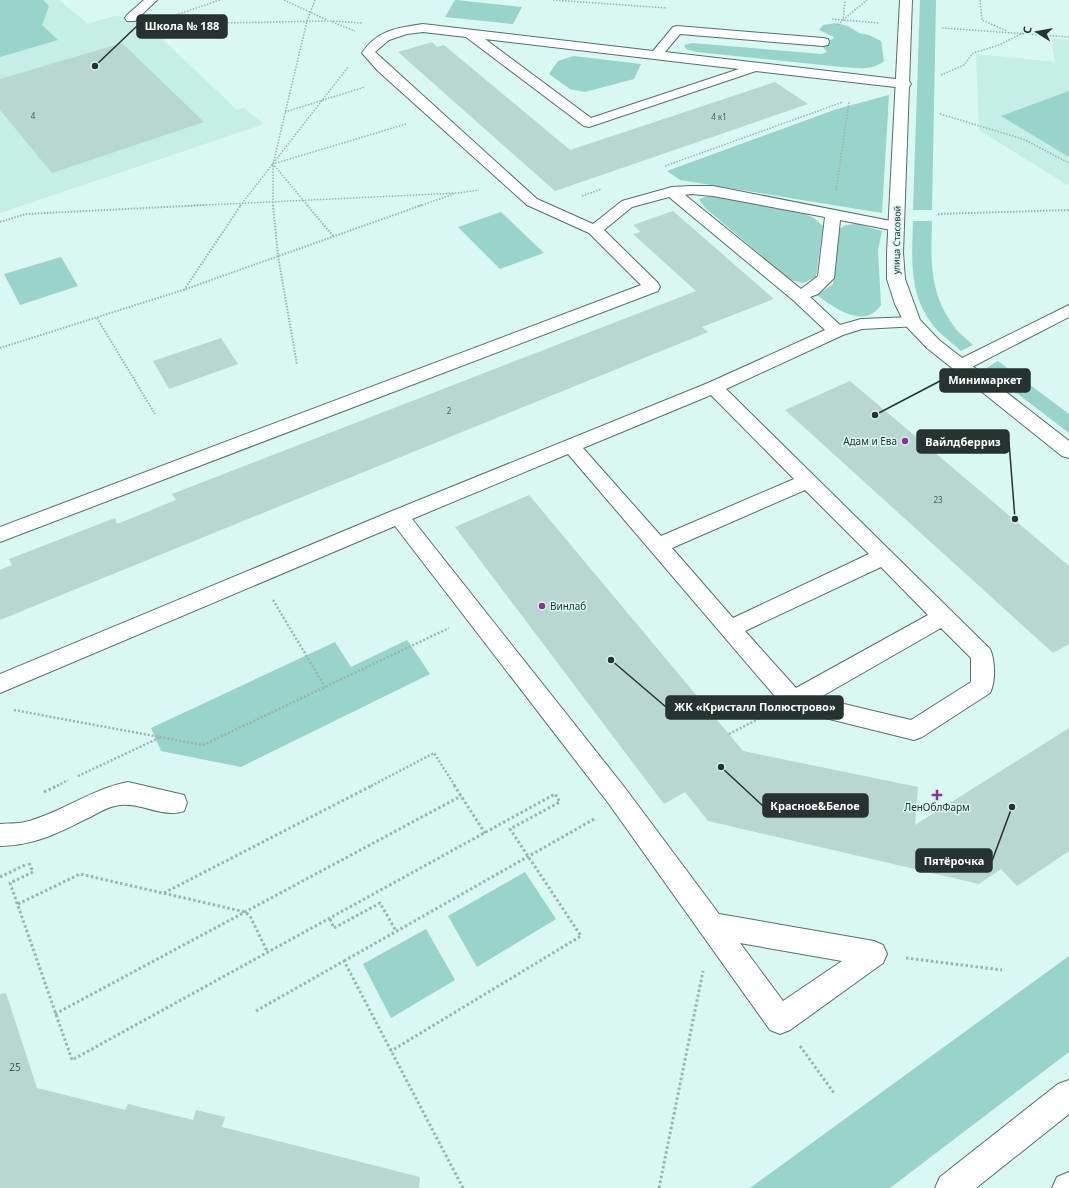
<svg xmlns="http://www.w3.org/2000/svg" width="1069" height="1188" font-family="'Noto Sans',sans-serif">
<style>
.built{fill:#c5eee5}
.green{fill:#98d4c9}
.building{fill:#b7d7d0}
.lines{fill:none;stroke-linecap:round;stroke-linejoin:round}
.service-casing{stroke:#53706a;stroke-width:2}
.minor-casing{stroke:#53706a;stroke-width:2}
.tertiary-casing{stroke:#53706a;stroke-width:2}
.path-far3{stroke:#9bb4ae;stroke-width:1.5;stroke-dasharray:1.5 1.5;stroke-linecap:butt}
.path-far2{stroke:#9bb4ae;stroke-width:2;stroke-dasharray:1.5 1.5;stroke-linecap:butt}
.path-far1{stroke:#9bb4ae;stroke-width:2.5;stroke-dasharray:2 2;stroke-linecap:butt}
.path{stroke:#9bb4ae;stroke-width:3;stroke-dasharray:2.5 2.5;stroke-linecap:butt}
.service{fill:#fff;fill-rule:evenodd}
.minor{fill:#fff;fill-rule:evenodd}
.tertiary{fill:#fff;fill-rule:evenodd}
.poi-dot{fill:#903099;stroke:#d8f8f1;stroke-width:1.5}
.labels{text-anchor:middle;stroke-width:3;stroke-linejoin:round;paint-order:stroke}
.number-label{font-size:8px;fill:#4b5c58}
.far-street-label{font-size:9px;fill:#273330;stroke:#d8f8f1}
.poi-label{font-size:10px;fill:#273330;stroke:#d8f8f1;text-anchor:end}
.near-number-label{font-size:10px;fill:#4b5c58}
.leader{fill:none;stroke:#273330;stroke-width:1.5}
.callout-dot{fill:#273330;stroke:#d8f8f1;stroke-width:1.5}
.callout{fill:#273330;stroke:#273330;stroke-width:1.5}
.callout-label{font-size:11px;text-anchor:middle;font-weight:bold;fill:#fff}
</style>
<rect width="100%" height="100%" fill="#d8f8f1"/>
<path class="built" d="M0 0H59L88 24 114 16 140 18 237 110 244 108 264 124 0 213Z
M1051 38 1069 40V186L979 130 976 54 1055 62Z"/>
<path class="green" d="M0 0H43L49 6 42 25 58 40 0 57Z
M455 0H456L522 7 513 24 445 17Z
M920 0H936L932 210H913Z
M836 23 848 26 859 33 869 35 881 41 884 61C872 71 857 68 842 67L697 52 686 49 684 45 692 43 822 54 827 52 823 47V42L833 39 834 37 819 30 823 25Z
M574 56 641 64 634 79 585 92 570 89 549 74 558 61Z
M1069 91V157L1001 116Z
M889 95 882 213 680 180 667 171 837 109Z
M709 196 803 213 814 218 823 226 816 277 803 283 791 280 705 208 699 199Z
M501 212 544 253 500 269 458 227Z
M913 221H932C931 261 929 291 953 325 958 333 967 339 973 345L961 351C954 344 945 338 938 331 908 298 912 262 913 221Z
M857 224 882 231 878 250 881 305C865 330 834 308 817 295L833 284 839 229 846 225Z
M61 257 78 286 20 305 4 274Z
M998 361 1069 414V433L985 369Z
M407 640 430 674 241 767 161 751 151 728 335 642 351 667Z
M525 872 556 919 477 967 448 916Z
M426 929 455 980 391 1018 363 964Z
M1069 956V1052L890 1188H750Z"/>
<path class="building" d="M432 42 437 47 444 45 570 150 775 82 808 104 555 191 398 52Z
M122 43 204 122 52 173 0 110V79Z
M673 211 774 299 702 327 708 332 0 620V570L12 565 9 559 115 518 117 524 176 500 172 494 696 291 633 234 641 232 633 225Z
M221 338 238 364 169 389 153 361Z
M850 381 1069 566V644L1053 653 785 410Z
M529 495 743 751 918 787 915 825 1069 728V851L1017 886 1001 869 979 884 708 821 685 792 664 804 455 527Z
M6 993 37 1088 125 1110 128 1104 193 1120 196 1110 225 1117 222 1127 420 1177 419 1188H0V994Z"/>
<g class="lines">
<defs>
<path id="service" d="M144 0H157L135 21H127L125 18 127 15Z
M423 24 653 51 673 27 677 26 823 38 828 39 829 42 828 45 823 46 680 34 665 52 904 80 909 81 911 84 909 87 904 88 756 71 589 127 584 126 466 37 423 32 407 34 389 40 375 52 537 199 593 224 622 201 672 187 691 186H713L901 223 904 226 901 229 896 231 840 220 834 278 818 294 810 297 840 325 861 319 912 317 918 318 920 322 918 326 862 329 843 335 726 389 990 649C995 660 996 681 990 693L922 737 914 740 785 708 568 454 412 519 625 788 719 914 874 941 883 945 887 954 883 963 790 1030 780 1034 770 1030 609 804 395 526 0 693V674L392 511 708 383 825 330 793 300 669 197 632 207 604 230 658 283 660 287 658 291 0 542V527L641 285 589 233 527 205 378 71 362 53C377 30 397 28 423 24ZM485 39 739 69 591 118ZM691 194 713 196 825 217 818 276 801 289 685 195ZM711 395 794 479 661 536 583 448ZM805 490 869 554 733 618 672 548ZM881 567 928 615 796 688 745 631ZM941 628 971 658V682L911 720 819 698ZM740 943 842 961 783 1001Z
M1069 305V317L966 370 960 372 954 370 951 366 954 362Z
M128 782 184 795 187 803 184 811C162 819 138 800 115 806 104 808 94 816 84 820 54 835 34 845 0 846V824C8 823 17 824 25 822 61 813 91 789 128 782Z"/>
<path id="minor" d="M900 0H912L903 253 905 279 920 320 939 340 1069 441V458L1062 456 927 348 906 326 895 304 887 279V253Z"/>
<path id="tertiary" d="M1069 1080V1114L976 1188H935L940 1177 1058 1084Z
M1069 1172V1188H1052L1057 1177Z"/>
</defs>
<use href="#service" class="service-casing"/>
<use href="#minor" class="minor-casing"/>
<use href="#tertiary" class="tertiary-casing"/>
<path class="path-far3" d="M284 0 327 20
M553 0 667 8
M980 0 982 20 1007 31
M170 17 220 0
M832 19 879 23
M843 20 867 0
M332 22 355 31
M162 24 329 21 363 23
M838 25 843 20 845 0
M942 28 1069 37
M941 75 964 65 973 53 999 45 1023 33
M285 112 365 87
M940 114 1023 139 1069 163
M665 166 843 102
M836 190 849 102
M582 196 602 189
M185 206 458 193 479 190
M240 206 348 67
M273 206V164L307 21 315 0
M308 206 273 164 406 124
M419 206 454 194"/>
<path class="path-far2" d="M273 205 278 256 297 365
M307 205 334 237
M938 214 1069 210
M0 222 26 214 206 205
M184 290 241 205
M97 318 155 414
M0 348 183 290 422 205"/>
<path class="path-far1" d="M273 600 325 687
M14 710 203 745 449 628
M729 734 766 715
M78 776 159 738
M57 786 68 780
M371 786 434 753 455 786"/>
<path class="path" d="M454 785 485 833
M44 792 59 785
M29 863 33 872 10 883 72 1060 555 794 560 802 510 829 581 936 391 1051
M0 877 25 865
M164 893 373 785
M18 904 80 874 245 912 250 916 268 953
M330 919 334 928 380 903 396 931
M906 958 1002 970
M344 961 596 818
M256 1011 344 961 463 1188
M55 1014 461 796
M800 1046 834 1093
M659 1188 703 971"/>
<use href="#service" class="service"/>
<use href="#minor" class="minor"/>
<use href="#tertiary" class="tertiary"/>
</g>
<g class="poi-dot">
<circle cx="905" cy="441" r="4"/>
<circle cx="542" cy="606" r="4"/>
<path d="M935 789h4v4h4v4h-4v4h-4v-4h-4v-4h4z"/>
</g>
<g class="labels">
<g class="number-label">
<text x="33" y="119">4</text>
<text x="719" y="120">4 к1</text>
<text x="449" y="414">2</text>
<text x="938" y="503">23</text>
</g>
<g class="far-street-label">
<text transform="translate(897 240) rotate(-89)" y="3">улица Стасовой</text>
</g>
<g class="poi-label">
<text x="897" y="445">Адам и Ева</text>
<text x="550" y="610" text-anchor="start">Винлаб</text>
<text x="937" y="811" text-anchor="middle">ЛенОблФарм</text>
</g>
<g class="near-number-label">
<text x="15" y="1071">25</text>
</g>
</g>
<path class="leader" d="M95 66L137 26M875 415L940 381M1015 519L1009 442M611 660L666 707M721 767L763 806M1012 807L992 861"/>
<g class="callout-dot">
<circle cx="95" cy="66" r="4"/>
<circle cx="875" cy="415" r="4"/>
<circle cx="1015" cy="519" r="4"/>
<circle cx="611" cy="660" r="4"/>
<circle cx="721" cy="767" r="4"/>
<circle cx="1012" cy="807" r="4"/>
</g>
<g class="callout">
<rect x="137" y="15" width="90" height="23" rx="4"/>
<rect x="940" y="369" width="90" height="23" rx="4"/>
<rect x="917" y="430" width="92" height="23" rx="4"/>
<rect x="666" y="696" width="177" height="23" rx="4"/>
<rect x="763" y="794" width="105" height="23" rx="4"/>
<rect x="916" y="849" width="76" height="23" rx="4"/>
</g>
<g class="callout-label">
<text x="182" y="30">Школа № 188</text>
<text x="985" y="384">Минимаркет</text>
<text x="963" y="446">Вайлдберриз</text>
<text x="755" y="711">ЖК «Кристалл Полюстрово»</text>
<text x="815" y="810">Красное&amp;Белое</text>
<text x="954" y="865">Пятёрочка</text>
</g>
<g transform="translate(1037 32) rotate(281)" stroke="#d8f8f1" stroke-width="3" paint-order="stroke">
<path d="M0-3L7 15L0 10L-7 15Z" fill="#273330"/>
<text y="-6" font-size="11" font-weight="bold" text-anchor="middle" fill="#273330">С</text>
</g>
</svg>
